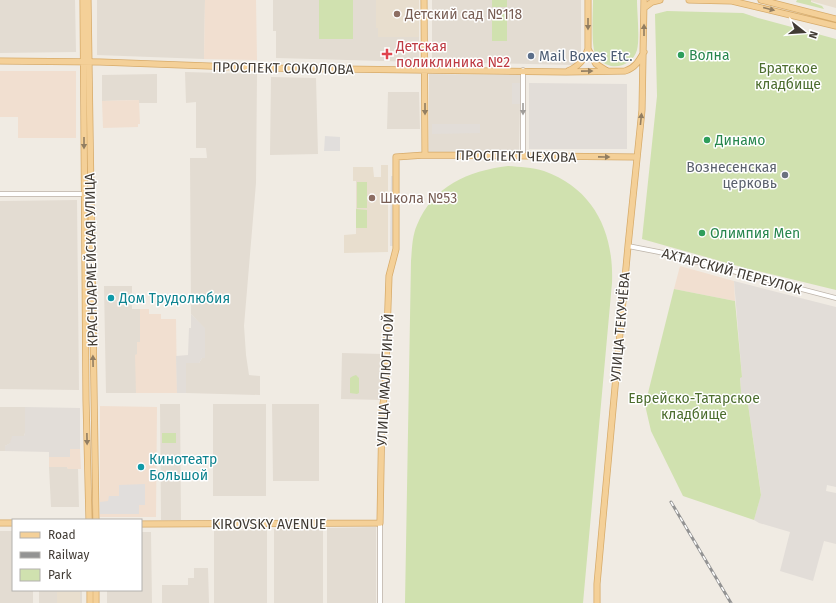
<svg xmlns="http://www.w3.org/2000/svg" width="836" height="603" font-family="'Fira Sans',sans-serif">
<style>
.residential{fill:#e3dcd2}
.commercial{fill:#f1dfd0}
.industrial{fill:#e2ddd8}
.education{fill:#e8dece}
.green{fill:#d0e1af}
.parking{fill:#e1dedc}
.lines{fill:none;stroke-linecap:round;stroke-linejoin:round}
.minor-casing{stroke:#bdb4aa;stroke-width:5.5}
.major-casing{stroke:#d7ab6a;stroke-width:7}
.minor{stroke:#fff;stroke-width:4}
.major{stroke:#f4d098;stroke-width:5.5}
.rail-casing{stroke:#939393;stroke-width:3}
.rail{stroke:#fff;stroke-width:1.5;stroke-dasharray:4.5;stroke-linecap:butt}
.oneway{fill:#927e61}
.oneway2{fill:#a09d9a}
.education-dot{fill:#8d6e63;stroke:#fff;stroke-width:1.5}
.health-dot{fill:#e0444e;stroke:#fff;stroke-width:1.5}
.leisure-dot{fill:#2e9e5b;stroke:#fff;stroke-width:1.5}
.service-dot{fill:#5c6f8a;stroke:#fff;stroke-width:1.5}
.worship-dot{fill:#6b7280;stroke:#fff;stroke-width:1.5}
.culture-dot{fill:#0f9aa8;stroke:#fff;stroke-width:1.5}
.labels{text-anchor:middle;stroke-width:3;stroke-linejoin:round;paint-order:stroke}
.education-label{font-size:14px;fill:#785e54;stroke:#fff;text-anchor:start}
.health-label{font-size:14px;fill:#be3a42;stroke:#fff;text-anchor:start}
.leisure-label{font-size:14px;fill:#27864d;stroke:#fff;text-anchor:start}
.service-label{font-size:14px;fill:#4e5e75;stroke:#fff;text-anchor:start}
.street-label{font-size:14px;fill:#413b34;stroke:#fff}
.park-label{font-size:14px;fill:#4c6d2e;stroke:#fff}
.worship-label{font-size:14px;fill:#5b616d;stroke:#fff;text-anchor:end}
.culture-label{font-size:14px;fill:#0d838f;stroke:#fff;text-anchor:start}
</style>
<rect width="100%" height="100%" fill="#f0ebe3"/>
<path class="residential" d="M0 0H75L76 52 0 53Z
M97 0H205L204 59 97 55Z
M273 0H419V62L276 58V31H273Z
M432 0H581V57L573 65 432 62Z
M185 72 257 74 256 183 244 326 246 355 249 375 260 376V395L186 393V363H199L202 358H205V329L191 314 190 158H207L206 148H196V102L186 103Z
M157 74V103H139V100L102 101V75Z
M429 74 520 75V83L512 84V104H520L519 154 429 153Z
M271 77 316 78 318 154 270 155Z
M388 92H419L420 129H387Z
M77 200 79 390 0 389V201Z
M104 286H132V309H140V342L136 361V393H106Z
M342 353 383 354 382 400 341 399Z
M160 404H180L181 520H161Z
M213 404H266V496H213Z
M272 404H319V481H273Z
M0 407H25V433L24 436 5 446V451H0Z
M49 467H67L68 469H78L79 507H51Z
M376 527V603H327V528Z
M323 528V603H274V529Z
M267 530V603H214V531Z
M0 531H13V590H33V603H0Z
M141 532H151L152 603H107V590H141Z
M194 568H208L209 603H162V585H188V578H194Z
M39 590H82V603H39Z"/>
<path class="commercial" d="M205 0H256L257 60 204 59Z
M0 71H76V138H18V117H0Z
M139 100 140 124H138V127L103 128 102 101Z
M680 266 734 281 735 301 674 289Z
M140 309H149V314H161V319H176L177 393H136L135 355 137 354V342H140Z
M100 406 157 407 156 517H100Z
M70 449H80L81 469H68L67 467H49V457H70Z"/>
<path class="industrial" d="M512 83H520V104H512Z
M529 83 627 84V149H529Z
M432 124H480V133L432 134Z
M734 281 836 307V487L827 485 826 491 836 493V544L824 541 813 581 780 571 790 532 759 523 754 520 761 494 748 404 742 405 740 377H742Z
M191 314 205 328V358H202L199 363H186V393H177L176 356 188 355 189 328H191Z
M25 407 80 408V449H70V457H49V452L5 451V446L10 443 12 436H24L25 433Z"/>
<path class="education" d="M376 0H419V37H378V28H376Z
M807 0H836V8Z
M381 165H388V252L344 253V235L356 234V181H353V167H373L374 177H381Z
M57 592H80V603H57Z"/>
<path class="green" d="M319 0H353V39H319Z
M492 0H507V7H492Z
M593 0H637C637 13 640 38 637 50 634 61 622 68 611 66 603 64 597 59 595 53 591 43 593 12 593 0Z
M797 0H811V2L822 6 824 9 796 2Z
M667 11 743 13 758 18 836 39V290L745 268 642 239 657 96 655 14Z
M492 14H507V41H492Z
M508 166C520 167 532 167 544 171 594 189 614 232 612 283L583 603H405L411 261C412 250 412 236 417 225 433 186 468 171 508 166Z
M357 182H367V208H357Z
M356 209 367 210V228H356Z
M674 289 735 301 742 377 740 378 742 404H748L761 495 754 520 683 496 651 431 645 405Z
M353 376 356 375 359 378V393L357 394 350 393V378Z
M162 433H176V443H162Z"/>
<path class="parking" d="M325 136 340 137V151H324Z
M391 176H394L393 246H390Z
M145 484V505H139V514H100V502L108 501 109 496H119V485Z"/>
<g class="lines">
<defs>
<path id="minor" d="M523 156V70
M0 194H84
M628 246 659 252 836 298
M380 523V603"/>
<path id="major" d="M83 0 86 400 89 520
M88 0 96 520
M424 0 425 155
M588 0V49L596 64 607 71
M689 0 732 1 836 26
M761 0 836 19
M644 8 652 2 660 0
M0 61 100 62 265 68 566 72 625 71C635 68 639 61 644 52
M568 71C579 66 584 60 588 49
M0 523H13
M141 524 380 523 382 410 385 392 389 276 396 249V157L425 155 637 157
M90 590V603
M96 590V603
M597 603V584L605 496 628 246 642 110 644 0"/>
</defs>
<use href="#minor" class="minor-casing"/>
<use href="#major" class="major-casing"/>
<use href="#minor" class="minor"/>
<use href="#major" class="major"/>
<defs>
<path id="rail" d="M671 502 731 603"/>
</defs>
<use href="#rail" class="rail-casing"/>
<use href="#rail" class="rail"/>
</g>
<defs><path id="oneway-solid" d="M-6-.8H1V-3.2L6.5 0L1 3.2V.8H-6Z"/></defs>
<g class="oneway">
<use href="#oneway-solid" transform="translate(769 9) rotate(14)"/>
<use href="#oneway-solid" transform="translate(588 24) rotate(90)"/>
<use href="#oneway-solid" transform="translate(644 30) rotate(-90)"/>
<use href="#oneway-solid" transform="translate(587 71) rotate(-1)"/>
<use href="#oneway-solid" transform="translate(425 109) rotate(90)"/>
<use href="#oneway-solid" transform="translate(641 119) rotate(-84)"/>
<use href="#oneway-solid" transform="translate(84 143) rotate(90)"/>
<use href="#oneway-solid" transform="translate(604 157) rotate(1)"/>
<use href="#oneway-solid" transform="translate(93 361) rotate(-91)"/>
<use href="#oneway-solid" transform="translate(87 439) rotate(89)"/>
</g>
<use class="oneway2" href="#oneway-solid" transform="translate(523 109) rotate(90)"/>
<g class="education-dot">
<circle cx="397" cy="14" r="4"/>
<circle cx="372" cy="198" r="4"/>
</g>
<path class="health-dot" d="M385 48h4v4h4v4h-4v4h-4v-4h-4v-4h4z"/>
<g class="leisure-dot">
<circle cx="681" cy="55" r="4"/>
<circle cx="707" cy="140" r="4"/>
<circle cx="702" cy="233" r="4"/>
</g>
<circle class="service-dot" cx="531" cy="56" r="4"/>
<circle class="worship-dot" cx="785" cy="175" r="4"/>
<g class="culture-dot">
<circle cx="111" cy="298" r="4"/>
<circle cx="141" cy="467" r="4"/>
</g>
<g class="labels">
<g class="education-label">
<text x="405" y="19">Детский сад №118</text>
<text x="380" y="203">Школа №53</text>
</g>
<g class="health-label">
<text x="396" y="51">Детская<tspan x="396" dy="16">поликлиника №2</tspan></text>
</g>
<g class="leisure-label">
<text x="689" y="60">Волна</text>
<text x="715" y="145">Динамо</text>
<text x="710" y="238">Олимпия Men</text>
</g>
<g class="service-label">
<text x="539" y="61">Mail Boxes Etc.</text>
</g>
<g class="street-label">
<text transform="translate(283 68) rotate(1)" y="5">ПРОСПЕКТ СОКОЛОВА</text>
<text transform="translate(516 156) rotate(1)" y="5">ПРОСПЕКТ ЧЕХОВА</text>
<text transform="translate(91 260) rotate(-91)" y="5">КРАСНОАРМЕЙСКАЯ УЛИЦА</text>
<text transform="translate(732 271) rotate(15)" y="5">АХТАРСКИЙ ПЕРЕУЛОК</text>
<text transform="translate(620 327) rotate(-85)" y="5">УЛИЦА ТЕКУЧЁВА</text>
<text transform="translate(385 380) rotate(-87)" y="5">УЛИЦА МАЛЮГИНОЙ</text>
<text x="269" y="529">KIROVSKY AVENUE</text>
</g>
<g class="park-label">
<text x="788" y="73">Братское<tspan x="788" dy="16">кладбище</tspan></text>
<text x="694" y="403">Еврейско-Татарское<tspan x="694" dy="16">кладбище</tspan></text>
</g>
<g class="worship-label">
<text x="777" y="172">Вознесенская<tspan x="777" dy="16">церковь</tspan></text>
</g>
<g class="culture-label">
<text x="119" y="303">Дом Трудолюбия</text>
<text x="149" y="464">Кинотеатр<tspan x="149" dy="16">Большой</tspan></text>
</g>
</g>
<rect x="12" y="519" width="130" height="72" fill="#ffffff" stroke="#b3b1ae"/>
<rect x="20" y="532" width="20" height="6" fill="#f4d098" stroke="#b3b1ae"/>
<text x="48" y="539" font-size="12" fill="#413b34">Road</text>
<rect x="20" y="552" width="20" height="6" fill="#939393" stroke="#b3b1ae"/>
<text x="48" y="559" font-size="12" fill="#413b34">Railway</text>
<rect x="20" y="569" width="20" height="12" fill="#d0e1af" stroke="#b3b1ae"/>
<text x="48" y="579" font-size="12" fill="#413b34">Park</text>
<g transform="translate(804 32) rotate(107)" stroke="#ffffff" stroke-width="3" paint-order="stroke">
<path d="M0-3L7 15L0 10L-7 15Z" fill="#413b34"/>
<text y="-6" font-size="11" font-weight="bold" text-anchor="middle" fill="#413b34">N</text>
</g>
</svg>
